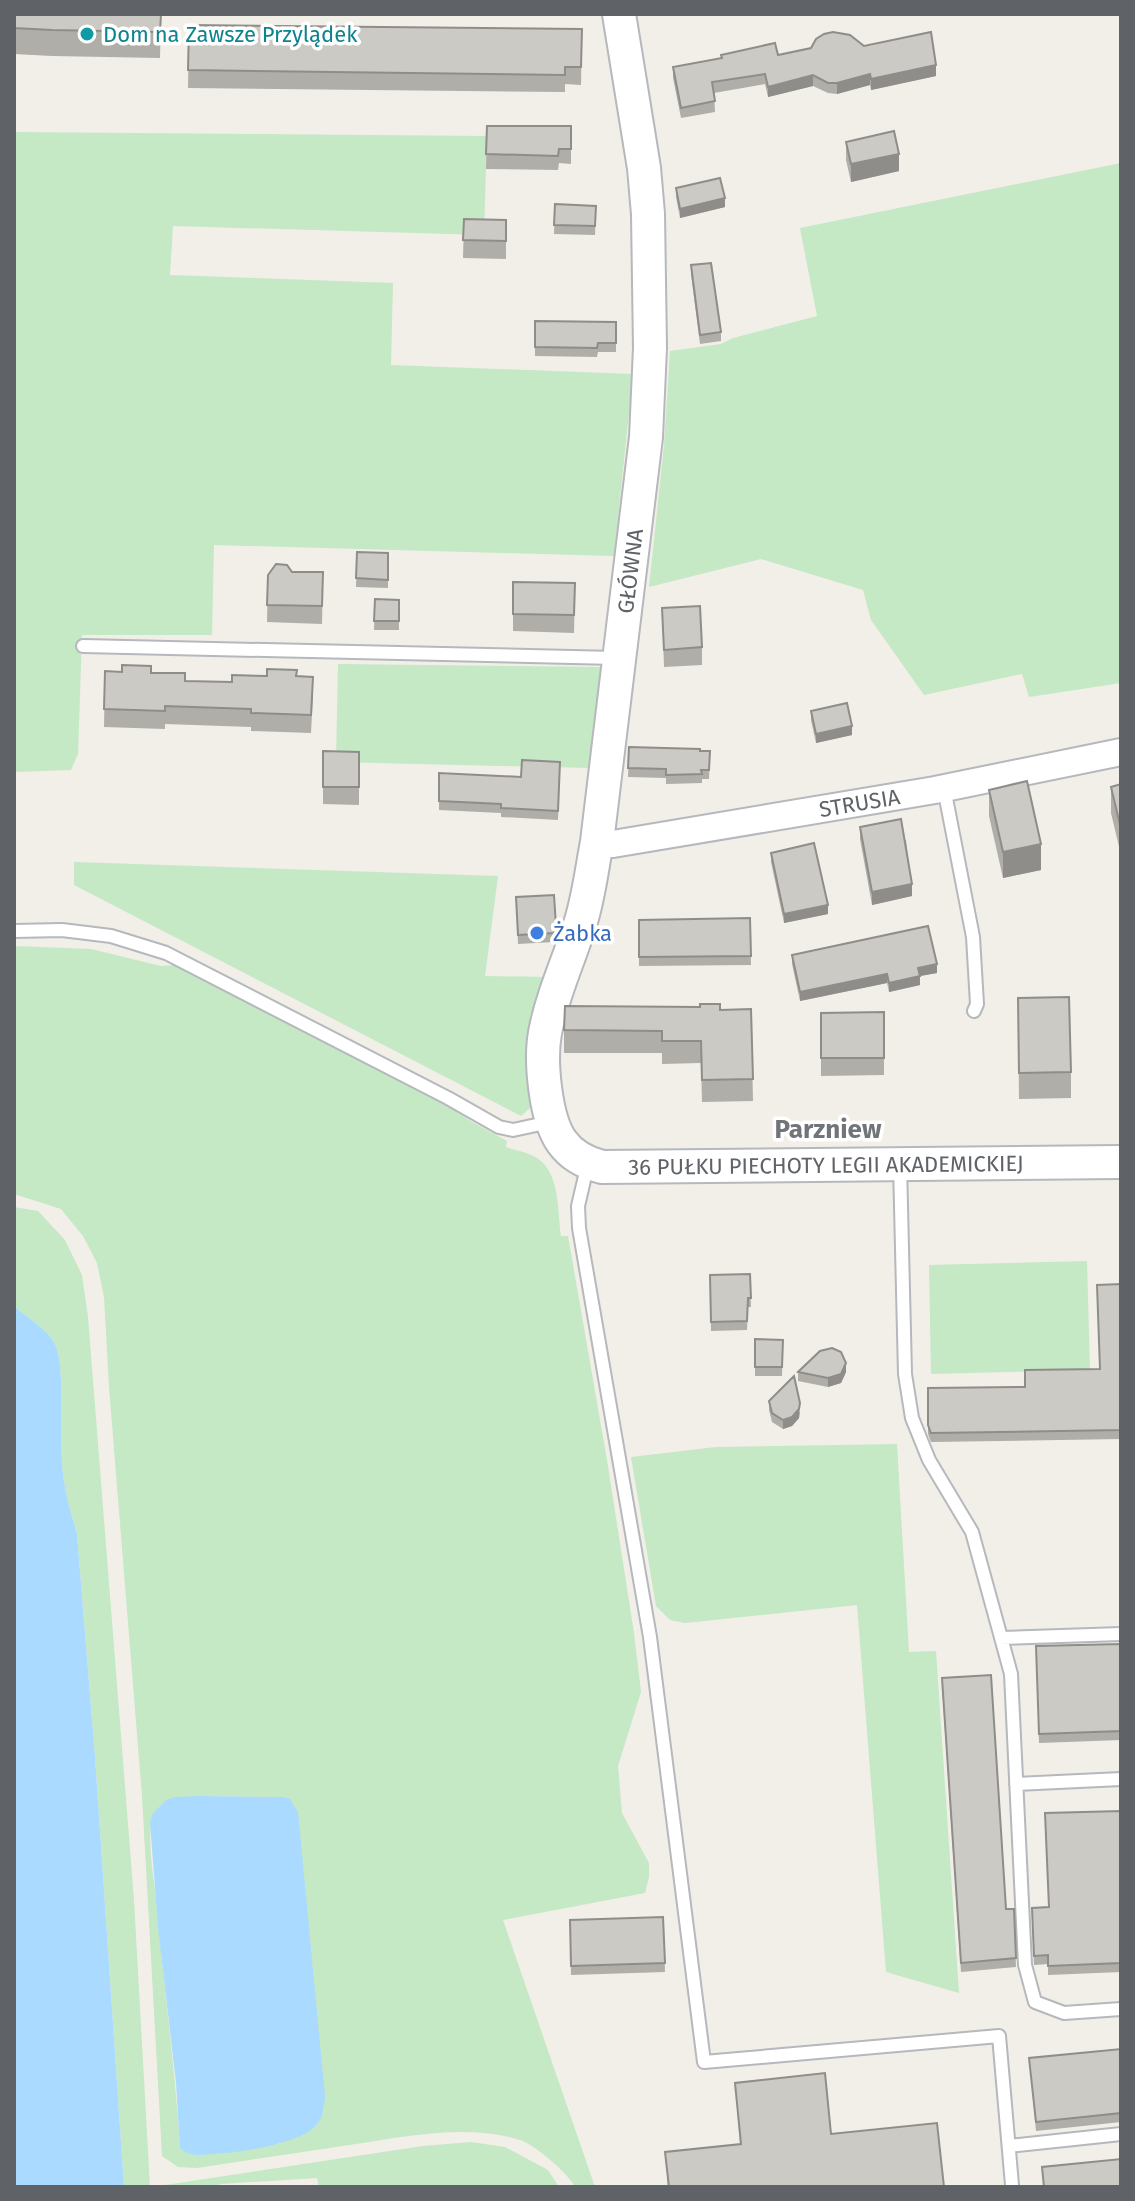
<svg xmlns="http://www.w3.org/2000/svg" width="1135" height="2201" font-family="'Fira Sans',sans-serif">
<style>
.green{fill:#c5e8c5;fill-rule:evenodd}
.water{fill:#aadaff}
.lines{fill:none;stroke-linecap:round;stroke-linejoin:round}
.service-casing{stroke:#b5b8bc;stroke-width:16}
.minor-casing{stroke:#b5b8bc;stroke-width:30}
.tertiary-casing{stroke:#b5b8bc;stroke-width:36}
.service{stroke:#fff;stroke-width:12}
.minor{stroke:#fff;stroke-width:26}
.tertiary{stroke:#fff;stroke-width:32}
.wall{fill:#afaea9}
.shaded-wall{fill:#8f8d8a}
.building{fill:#cccac5;stroke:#8f8d8a;stroke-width:2}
.culture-dot{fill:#0f9aa8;stroke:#fff;stroke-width:3}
.shop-dot{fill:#3f7fe0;stroke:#fff;stroke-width:3}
.labels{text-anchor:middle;stroke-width:7;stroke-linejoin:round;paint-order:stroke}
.culture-label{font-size:22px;fill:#0d838f;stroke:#fff;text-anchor:start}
.street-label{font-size:22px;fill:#5f6368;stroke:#fff}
.shop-label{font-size:22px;fill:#366cbe;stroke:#fff;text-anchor:start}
.quarter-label{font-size:26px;font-weight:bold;fill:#70757a;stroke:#fff}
</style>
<rect width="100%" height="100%" fill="#f1efe8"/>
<path class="green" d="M14 132 487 136 484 235 173 226 170 275 393 283 391 365 633 374 614 556 214 545 212 635H82L78 754 71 770 14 772Z
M1121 163V683L1029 697 1022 674 924 695 871 620 863 590 761 559 649 587 664 445 670 351 721 344 733 338 817 316 800 228Z
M338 664 603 667 589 768 336 762Z
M74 862 498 876 485 976 551 977 530 1108 521 1116 74 885Z
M14 946 91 949 161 966 174 965 443 1103 472 1122 507 1141 506 1147C514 1150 523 1151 531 1155 561 1167 557 1209 561 1236H568L607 1460 634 1633 641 1692 618 1766 622 1813 649 1863V1877L645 1893 503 1920 595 2187H575C569 2174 534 2144 520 2140 466 2123 404 2137 349 2145 298 2153 248 2160 197 2168L178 2167 162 2156 142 1796 109 1387 104 1297 97 1263 83 1236 61 1209 14 1194ZM202 1796 283 1797 324 2109 317 2125 296 2137 278 2144 196 2155 180 2147C175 2067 164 1988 157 1908 154 1878 147 1845 152 1815Z
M14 1207 38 1211 65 1240 82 1275 88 1317 134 1900 150 2187H124L95 1757 77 1534C70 1510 63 1486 62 1461 60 1436 65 1363 55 1344 47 1329 27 1317 14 1306Z
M1087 1261 1090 1370 931 1374 929 1265Z
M897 1444 909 1652 936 1651 959 1993 886 1972 857 1605 685 1623 670 1620 656 1606 631 1457 716 1447Z
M471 2142 505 2147 548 2170 559 2187H319L317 2178 221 2184 211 2187H165V2185L423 2146Z"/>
<path class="water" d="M14 1306C27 1317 47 1329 55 1344 65 1362 60 1436 62 1461 63 1486 70 1510 77 1534L95 1757 124 2187H14Z
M202 1796 283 1797 290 1799 298 1812 325 2096C324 2104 324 2113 320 2120 306 2147 224 2154 196 2155L187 2153 180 2148 176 2083 158 1927 150 1823 152 1815 166 1800 175 1797Z"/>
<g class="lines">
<defs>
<path id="service" d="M83 646 616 658
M944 788 973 937 977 1004 974 1011
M14 931 62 930 111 936 166 953 448 1098 499 1127 513 1130 550 1122
M588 1163 578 1206 579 1228 650 1637 704 2062 999 2036 1012 2185
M900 1164 905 1374 912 1418 929 1460 972 1532 1011 1674 1025 1965 1035 2002 1064 2013 1121 2009
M1001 1638 1121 1634
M1016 1784 1121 1779
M1009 2146 1121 2134"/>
<g id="minor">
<path id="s1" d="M597 842 613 844 935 790 1121 752"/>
</g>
<g id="tertiary">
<path id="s2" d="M619 14 644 168 648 214 650 348 646 437 597 842C592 868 589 895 581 921 570 958 552 995 545 1033 540 1060 545 1119 562 1142 572 1156 586 1163 602 1167L1121 1162"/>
</g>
</defs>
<use href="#service" class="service-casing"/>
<use href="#minor" class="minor-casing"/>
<use href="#tertiary" class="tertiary-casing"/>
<use href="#service" class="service"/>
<use href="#minor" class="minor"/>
<use href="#tertiary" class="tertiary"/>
</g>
<path class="wall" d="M14 14H161L160 58 52 56 14 54Z
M189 25 582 29 581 85 565 84V92L188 88Z
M864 46 936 76 871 90 870 85 837 94 828 93 813 86 768 97 765 84 714 93 715 112 681 118 673 78V67L721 58V55H778Z
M487 126H571V164L559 163 558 170 486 169Z
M846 142 899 171 851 182 846 160Z
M676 188 725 207 680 218 676 197Z
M555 204 596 206 595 235 554 234Z
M464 219 506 220V259L463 258Z
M691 265 721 332V341L700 344 691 274Z
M535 321 616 322V352H598L597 357 535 356Z
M357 552 388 553V588L356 587Z
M292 572H323L322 624 267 622 268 575Z
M513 582 575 583 574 633 513 631Z
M375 599 399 600V630H374Z
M662 608 702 647V665L664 667Z
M105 671 151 673 185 681 232 682 267 676 297 677 313 695 311 733 251 731V727L165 724V729L104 727Z
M811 711 852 735 816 743 811 720Z
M629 747 710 751 709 779H702V783L666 784V778L628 777Z
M323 751 359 752V805L323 804Z
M560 762 558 820 501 817V813L439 810V773L521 777Z
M1121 784V855L1111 813V787Z
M989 790 1041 870 1003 878 989 816Z
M860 827 906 840 912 896 872 905 860 839Z
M771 853 828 914 784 923 771 862Z
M516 897 556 935 554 942 518 944Z
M750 918 751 965 639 966V920Z
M792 955 937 973 920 976V985L889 992 887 983 800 1001 792 964Z
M1018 998 1071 1072V1098L1019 1099Z
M751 1009 753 1101 702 1102 701 1063 662 1064V1053H564V1030L720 1010Z
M884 1012V1075L821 1076V1013Z
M750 1274 751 1307H748L747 1330 711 1331 710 1275Z
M1121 1284V1439L931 1442 928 1434V1388L1025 1387 1100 1369Z
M755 1339 783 1340 782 1376H755Z
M798 1372H846L841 1383 828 1387 798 1381Z
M769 1401 800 1412 799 1418 792 1426 783 1429 772 1422 769 1410Z
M1121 1644V1740L1039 1743 1036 1646Z
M942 1687 1006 1909H1014L1016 1967 961 1972Z
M1121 1811V1972L1048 1975V1964L1034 1965 1032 1917 1048 1907Z
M663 1917 665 1972 571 1975 570 1920Z
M1121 2049V2122L1036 2131 1029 2058Z
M735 2083 831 2134 944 2187H668L665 2152 740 2144Z"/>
<path class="shaded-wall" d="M936 65V76L871 90V79Z
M870 74V85L837 94V83Z
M813 75V86L768 97V87Z
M899 154V171L851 182V164Z
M725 198V207L680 218V209Z
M852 726V735L816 743V734Z
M1041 844V870L1003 878V852Z
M912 884V896L872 905V892Z
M828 905V914L784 923V914Z
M937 964V973L920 976V985L889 992V983L918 968Z
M887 974V983L800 1001V992Z
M846 1363V1372L841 1383 828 1387V1378Z
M800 1403 799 1418 792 1426 783 1429V1420Z"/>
<path class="building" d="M14 14H161L160 32 52 30 14 28Z
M189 25 582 29 581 67H565V75L188 70Z
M833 32 850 35 864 46 931 32 936 65 871 79 870 74 837 83H828L813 75 768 87 765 74 712 82 715 101 681 108 673 67 722 58 721 55 775 43 778 55 811 48 816 39 824 34Z
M487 126H571V149H559L558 156 486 154Z
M894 131 899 154 851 164 846 142Z
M720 178 725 198 680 209 676 188Z
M555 204 596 206 595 226 554 225Z
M464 219 506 220V241L463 240Z
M711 263 721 332 700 335 691 265Z
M535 321 616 322V343H598L597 348 535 347Z
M357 552 388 553V580L356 578Z
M276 564 287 565 292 572H323L322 606 267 605 268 575Z
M513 582 575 583 574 615 513 614Z
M375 599 399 600V621H374Z
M700 606 702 647 664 650 662 608Z
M122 665 151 666V673H185V681L232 682V675L267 676V669L297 670 296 676 313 677 311 715 251 713V709L165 706V711L104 709 105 671 122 672Z
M847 703 852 726 816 734 811 711Z
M629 747 700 749V751H710L709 770H701L702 774 666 775V769L628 768Z
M323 751 359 752V787H323Z
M522 760 560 762 558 811 501 808V804L439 801V773L521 777Z
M1027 781 1041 844 1003 852 989 790Z
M1121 784V829L1111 787Z
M901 819 912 884 872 892 860 827Z
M814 843 828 905 784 914 771 853Z
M554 895 556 926 554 933 518 935 516 897Z
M750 918 751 956 639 957V920Z
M928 926 937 964 918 968 920 976 889 983 887 974 800 992 792 955Z
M1069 997 1071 1072 1019 1073 1018 998Z
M700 1004H720V1010L751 1009 753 1079 702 1080 701 1041H662V1031L564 1030 565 1006 700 1007Z
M884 1012V1058H821V1013Z
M750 1274 751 1298H748L747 1321 711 1322 710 1275Z
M1121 1284V1430L931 1433 928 1425V1388L1025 1387V1370L1100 1369 1097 1285Z
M755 1339 783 1340 782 1367H755Z
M832 1348 841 1352 846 1363 841 1374 828 1378 798 1372 820 1351Z
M794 1376 800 1403 799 1409 792 1417 783 1420 772 1413 769 1401Z
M1121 1644V1731L1039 1734 1036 1646Z
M991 1675 1006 1909H1014L1016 1958 961 1963 942 1678Z
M1121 1811V1963L1048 1966V1955L1034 1956 1032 1908 1049 1907 1045 1813Z
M663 1917 665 1963 571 1966 570 1920Z
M1121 2049V2113L1036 2122 1029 2058Z
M825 2073 831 2134 937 2123 944 2187H669L665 2152 741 2144 735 2083Z
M1121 2159V2187H1044L1042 2167Z"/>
<circle class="culture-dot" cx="87" cy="34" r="8"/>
<circle class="shop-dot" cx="537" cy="933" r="8"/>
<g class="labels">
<g class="culture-label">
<text x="103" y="42">Dom na Zawsze Przylądek</text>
</g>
<g class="street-label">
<text transform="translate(630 571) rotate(-83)" y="8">GŁÓWNA</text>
<text dy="8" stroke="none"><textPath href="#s1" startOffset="266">STRUSIA</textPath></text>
<text dy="8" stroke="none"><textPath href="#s2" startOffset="1416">36 PUŁKU PIECHOTY LEGII AKADEMICKIEJ</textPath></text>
</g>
<g class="shop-label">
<text x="553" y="941">Żabka</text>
</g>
<g class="quarter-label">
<text x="828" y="1138">Parzniew</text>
</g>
</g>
<rect width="1135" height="2201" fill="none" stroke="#5f6368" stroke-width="32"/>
</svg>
